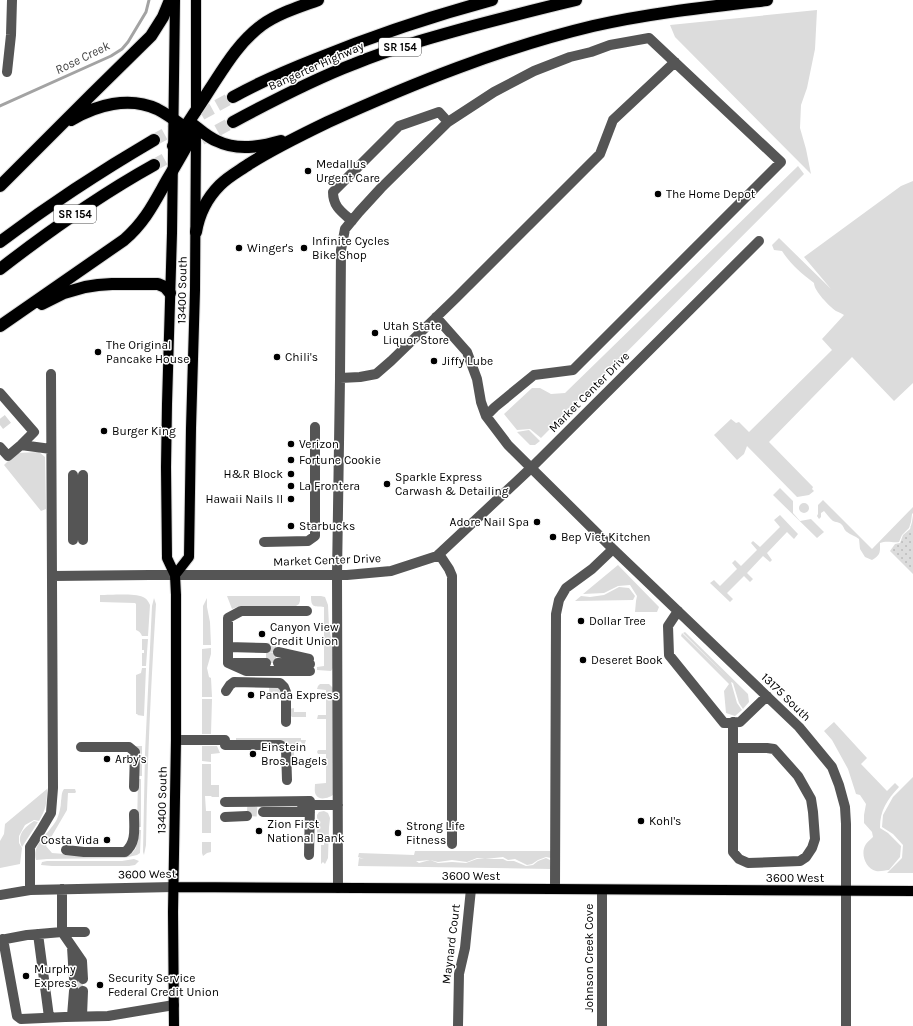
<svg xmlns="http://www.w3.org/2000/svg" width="913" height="1026" font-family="Karla,sans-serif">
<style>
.green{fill:#dcdcdc}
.park{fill:url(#park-dots)}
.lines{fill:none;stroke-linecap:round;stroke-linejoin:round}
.stream{stroke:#a3a3a3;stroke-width:3}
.minor-tunnel{stroke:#d9d9d9;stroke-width:10;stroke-dasharray:10 5;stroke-linecap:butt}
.highway-tunnel{stroke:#d9d9d9;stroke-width:12;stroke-dasharray:12 6;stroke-linecap:butt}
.major-casing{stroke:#dbdbdb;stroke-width:12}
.highway-casing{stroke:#dbdbdb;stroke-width:14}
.minor{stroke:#555;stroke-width:10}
.major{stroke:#000;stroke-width:10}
.highway{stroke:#000;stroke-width:12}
.poi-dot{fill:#000;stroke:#fff;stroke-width:1.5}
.labels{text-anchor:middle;stroke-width:3;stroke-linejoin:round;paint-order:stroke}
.shield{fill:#fff;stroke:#4c4c4c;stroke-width:1}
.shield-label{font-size:11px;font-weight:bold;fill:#000}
.street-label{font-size:12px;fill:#000;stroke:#fff}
.poi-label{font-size:12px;fill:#000;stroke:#fff;text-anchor:start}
.water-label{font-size:13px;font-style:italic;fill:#444;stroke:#fff}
</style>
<defs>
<pattern id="park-dots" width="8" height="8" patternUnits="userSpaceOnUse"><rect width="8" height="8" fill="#dcdcdc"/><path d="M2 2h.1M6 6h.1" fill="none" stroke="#bbb" stroke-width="1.8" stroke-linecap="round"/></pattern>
</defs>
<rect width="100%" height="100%" fill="#fff"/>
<path class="green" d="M817 10 815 49 807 88 801 105 800 128 806 149 811 174 675 37 670 25Z
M798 166 804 174 541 438 530 429 517 430 504 414 532 388H540L551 394 565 393Z
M913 181V383L894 401 852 357 769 442 813 487 812 489 814 491 809 495 797 497 747 446 744 454 737 460 714 435 731 419 736 423 739 422 749 432 832 350 822 339 844 315C842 314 839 312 836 311 829 306 814 291 814 283 801 273 791 265 782 251L774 250 772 245 779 238 831 289 804 257 901 186Z
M529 430 540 441 535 445H530L517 432Z
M39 452 45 457 46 509 41 511 4 465 16 453Z
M780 488 793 501V513L800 521 811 519 824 532 817 538 773 495Z
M823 500 872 549 913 507V513L912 514 911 522 909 528 902 535 899 542C892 543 887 540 880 543 880 552 881 555 872 560L865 557 860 549 859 539C855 536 851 535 847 532 844 530 844 527 842 525 840 522 835 522 833 521 829 518 827 514 824 511L821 513V517L819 519 817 516 818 514V505Z
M799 508a5 5 0 1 1 10 0a5 5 0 1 1-10 0Z
M780 515 798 534 794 539 787 532 767 553 772 560 770 562 763 556 747 573 753 579 750 582 744 576 727 593 733 599 730 602 710 583 714 580 720 586 737 569 732 563 735 560 741 566 757 550 751 543 753 541 760 547 780 527 774 520Z
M618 565 659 607 657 612H635L636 601 637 596 630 585 618 586 604 593 583 594Z
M619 587 629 588 635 596 633 600 575 601 581 596 590 597 604 595Z
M100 595C111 595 134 593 143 597 147 599 148 601 150 605L148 636H142C141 633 139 631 136 630V604L135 603 100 602Z
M227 596H300V601L299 604 296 606H240L232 609Z
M311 596H321L325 597 328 605 329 627 333 649V668L331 671 317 670V667L324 666V607C314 606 311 608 311 596Z
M154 598 156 604C151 685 147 765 146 845L144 855 143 852 145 753 152 606Z
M207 598V607L210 622 211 645H203V606Z
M685 632 748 694 749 702 743 709 739 703 733 683 731 682 737 703 742 710 735 716 726 713 724 691 729 684 681 636 682 633 727 677 683 633Z
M142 639H148L146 666H142V653H144V650H142Z
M211 648V654L207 668 209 677 211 678 212 697H202V649Z
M142 668H146L144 716 137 715 138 714H136V675L141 673Z
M320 684H329L333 688 334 794C330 798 319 801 316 795 314 792 315 787 315 784L326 783V754H318L317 752 318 750H326V719H317L318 715H326V690L317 689 318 686Z
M269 686 278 687 284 697H271V693H269Z
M202 699H212L211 734H202Z
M294 708V712H306V717H292L290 715 289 709Z
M834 722 867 758 861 764 887 791 895 783 899 787C887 800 880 810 880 828L888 833 901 846 900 857 889 870C885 870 880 872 876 871 865 868 860 853 866 844 868 841 871 839 873 837L872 832 864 823V815L866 804 860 795 856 794 848 769 832 740 824 731Z
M236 738H301V740H306L304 746 300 741 293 748 294 750V764H290L288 745 284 742 236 741Z
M136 746H142V776H138Z
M202 746H217L220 753 211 754V762L202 761Z
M202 764H211V785H219V797H212L211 796H205L206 811H211V833H202Z
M913 777V873H887L902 858 903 845 893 834 882 827 883 815 893 797Z
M138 779H141V827H137Z
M47 789C47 803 46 809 39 821L34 820 25 825 19 836V843L22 848 20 864 0 868V841L4 834 5 824Z
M64 789H75L76 792 75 793H68L67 810 46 846 52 853 77 855 130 854 133 852 136 848 135 847 137 830H141L140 853 137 855 124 858 47 859 36 860C31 844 51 832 57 819 59 814 61 807 61 801 62 797 61 793 64 789Z
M324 811 328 813 330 818 329 827 328 858 325 864 323 862 321 864V845H324V838H317V815L319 812Z
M34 821 38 822 22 847C16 835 24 828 34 821Z
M202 842H211V852L207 853 203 856 202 853Z
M415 851H551V858L546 857 538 860 532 864 527 865 515 859 508 860 503 857 485 859 477 858 467 862 452 860 438 862 430 860 419 861H416L419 863 430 860 438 863 452 862 466 863 477 859H503L507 861H514L526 866 533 865 538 861 546 858 550 860 551 869 358 866 359 858 364 859 358 857 359 853 414 855Z
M134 859 139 861 135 865 129 866H52L41 865 42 862 47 861H122Z"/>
<path class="park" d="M913 515V574L890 551 895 544 900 543 903 535 910 529 912 522Z"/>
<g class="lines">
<path class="stream" d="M0 106 111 56 122 49 128 42 146 12 149 0"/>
<path class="minor-tunnel" d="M0 425 9 418
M266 648 278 647
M266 658H278
M247 811 263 812
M78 979V991"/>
<path class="highway-tunnel" d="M154 140 233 97
M154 165 233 122"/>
<defs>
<path id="major" d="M196 0V112
M175 575 189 557 191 428 195 290 196 128
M174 887 913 891
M174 1026 173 912 176 740V595L175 575 167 558 166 467 167 404 172 233 175 0"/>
<path id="highway" d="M233 97C260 82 288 70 316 59 373 36 432 16 492 0
M71 120C96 105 129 96 157 109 169 115 180 124 191 132
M233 122C272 101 312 80 354 64 393 48 433 37 473 26 507 17 542 8 576 0
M191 123C199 129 207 137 217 141 237 151 260 147 281 141
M173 146C185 127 198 108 210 89 225 66 239 42 262 25 279 13 299 7 318 0
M0 186 91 95 151 36 163 17 170 0
M196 232C199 214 207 198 220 185 229 176 239 171 249 164 274 148 301 135 328 122 414 83 501 48 593 26 650 13 708 7 767 0
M0 242C49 205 101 171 154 140
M0 269C49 231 100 195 154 165
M42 304 64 293 85 287 98 285 112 284H158L165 287 170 293
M0 326 124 240C145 222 154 203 167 180 177 163 187 146 196 129"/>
</defs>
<use href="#major" class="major-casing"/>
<use href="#highway" class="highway-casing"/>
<path class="minor" d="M7 72 11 35 12 0
M352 221C342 212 333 207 333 192L399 126 439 112 448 122
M436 317 467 352 477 379 481 402 486 416 508 445 613 549 799 727 832 767 839 785 845 807 846 824V1026
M340 378 360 377 376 374 391 361 456 298 600 154 613 120 675 62
M0 393 34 432 21 445 8 456 0 447
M21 445 51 449
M83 475V540
M73 540V475
M264 542 308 541 315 536V427
M439 554 449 569 452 576V844
M52 576 150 575H347L391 571 437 556 531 468 759 241
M678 611 668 626 669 655 724 723 740 722 767 696
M228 647 266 648
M278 652 309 659
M228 663V618L241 611H307
M228 663 246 671H310
M234 663H266
M278 663 310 664
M226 691 230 685 234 682 280 683 284 687 286 692V722
M733 722V852L739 859 748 863 800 861 806 857 812 848 815 839 813 812 811 799 798 776 774 749 767 748H733
M176 740H225
M225 745H280L286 749 287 780
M81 747H129L135 752 134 787
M225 802 310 801
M302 805H338
M263 812H310
M225 817 247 816
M66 850 84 852H125C137 843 134 827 134 814
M309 855 310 805
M338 888 337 575 340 378 341 250 345 229 359 212 381 188 448 122 494 92 534 71 570 57 591 52 610 45 649 38 781 162 573 370 534 375 495 407 486 416
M62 889V932H85
M555 889 556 614 559 600 566 588 592 569 613 549
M30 890V847L41 830 51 813 53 788 51 374
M0 895 30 890 174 887
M38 934 49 1017
M3 939 17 1016 21 1019 65 1017 108 1016 174 1005
M0 940 27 935 62 932 82 961 83 979
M72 947 74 979
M72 1016 74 991
M82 1016 83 991
M458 1026 459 974 465 948 471 889
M602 1026V890"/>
<use href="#major" class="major"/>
<use href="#highway" class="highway"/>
</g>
<g class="poi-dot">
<circle cx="308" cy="171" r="4"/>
<circle cx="658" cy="194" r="4"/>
<circle cx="239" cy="248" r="4"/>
<circle cx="304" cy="248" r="4"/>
<circle cx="375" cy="333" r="4"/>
<circle cx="98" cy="352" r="4"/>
<circle cx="277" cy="357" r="4"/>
<circle cx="434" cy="361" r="4"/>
<circle cx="104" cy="431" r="4"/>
<circle cx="291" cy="444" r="4"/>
<circle cx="291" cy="460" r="4"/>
<circle cx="291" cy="474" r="4"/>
<circle cx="387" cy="484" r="4"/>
<circle cx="291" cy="486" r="4"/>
<circle cx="291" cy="499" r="4"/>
<circle cx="537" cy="522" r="4"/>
<circle cx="291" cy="526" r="4"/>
<circle cx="553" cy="537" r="4"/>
<circle cx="581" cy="621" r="4"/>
<circle cx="262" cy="634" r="4"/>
<circle cx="583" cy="660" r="4"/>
<circle cx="251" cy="695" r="4"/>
<circle cx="253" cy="754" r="4"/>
<circle cx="107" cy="759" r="4"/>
<circle cx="641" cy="821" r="4"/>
<circle cx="259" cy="831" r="4"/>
<circle cx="398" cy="833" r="4"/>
<circle cx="107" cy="840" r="4"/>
<circle cx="26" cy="976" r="4"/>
<circle cx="100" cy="985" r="4"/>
</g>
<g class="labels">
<g class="shield">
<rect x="379" y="38" width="42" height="18" rx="3"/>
<rect x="54" y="205" width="42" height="18" rx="3"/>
</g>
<g class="shield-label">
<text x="400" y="51">SR 154</text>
<text x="75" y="218">SR 154</text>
</g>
<g class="street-label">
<text transform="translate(316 66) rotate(-24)" y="4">Bangerter Highway</text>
<text transform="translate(182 290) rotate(-89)" y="4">13400 South</text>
<text transform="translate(589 392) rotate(-45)" y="4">Market Center Drive</text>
<text transform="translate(327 560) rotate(-2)" y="4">Market Center Drive</text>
<text transform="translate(786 697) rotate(44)" y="4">13175 South</text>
<text transform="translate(162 800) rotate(-89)" y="4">13400 South</text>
<text transform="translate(147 874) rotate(-1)" y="4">3600 West</text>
<text x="471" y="880">3600 West</text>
<text x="795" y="882">3600 West</text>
<text transform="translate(451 944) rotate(-83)" y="4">Maynard Court</text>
<text transform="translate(589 958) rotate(-90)" y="4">Johnson Creek Cove</text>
</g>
<g class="poi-label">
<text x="316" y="168">Medallus<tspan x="316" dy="14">Urgent Care</tspan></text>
<text x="666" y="198">The Home Depot</text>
<text x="312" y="245">Infinite Cycles<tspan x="312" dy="14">Bike Shop</tspan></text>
<text x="247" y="252">Winger's</text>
<text x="383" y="330">Utah State<tspan x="383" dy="14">Liquor Store</tspan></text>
<text x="106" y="349">The Original<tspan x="106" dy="14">Pancake House</tspan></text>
<text x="285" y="361">Chili's</text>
<text x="442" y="365">Jiffy Lube</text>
<text x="112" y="435">Burger King</text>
<text x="299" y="448">Verizon</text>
<text x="299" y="464">Fortune Cookie</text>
<text x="283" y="478" text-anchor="end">H&amp;R Block</text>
<text x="395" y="481">Sparkle Express<tspan x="395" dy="14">Carwash &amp; Detailing</tspan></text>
<text x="299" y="490">La Frontera</text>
<text x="283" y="503" text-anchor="end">Hawaii Nails II</text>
<text x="529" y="526" text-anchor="end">Adore Nail Spa</text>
<text x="299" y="530">Starbucks</text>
<text x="561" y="541">Bep Viet Kitchen</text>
<text x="589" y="625">Dollar Tree</text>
<text x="270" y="631">Canyon View<tspan x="270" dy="14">Credit Union</tspan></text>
<text x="591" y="664">Deseret Book</text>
<text x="259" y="699">Panda Express</text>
<text x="261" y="751">Einstein<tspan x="261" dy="14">Bros. Bagels</tspan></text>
<text x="115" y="763">Arby's</text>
<text x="649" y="825">Kohl's</text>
<text x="267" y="828">Zion First<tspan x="267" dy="14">National Bank</tspan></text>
<text x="406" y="830">Strong Life<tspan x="406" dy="14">Fitness</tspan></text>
<text x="99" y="844" text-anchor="end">Costa Vida</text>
<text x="34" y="973">Murphy<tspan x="34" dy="14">Express</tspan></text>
<text x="108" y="982">Security Service<tspan x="108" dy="14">Federal Credit Union</tspan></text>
</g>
<g class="water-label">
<text transform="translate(82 57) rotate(-26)" y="5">Rose Creek</text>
</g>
</g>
</svg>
